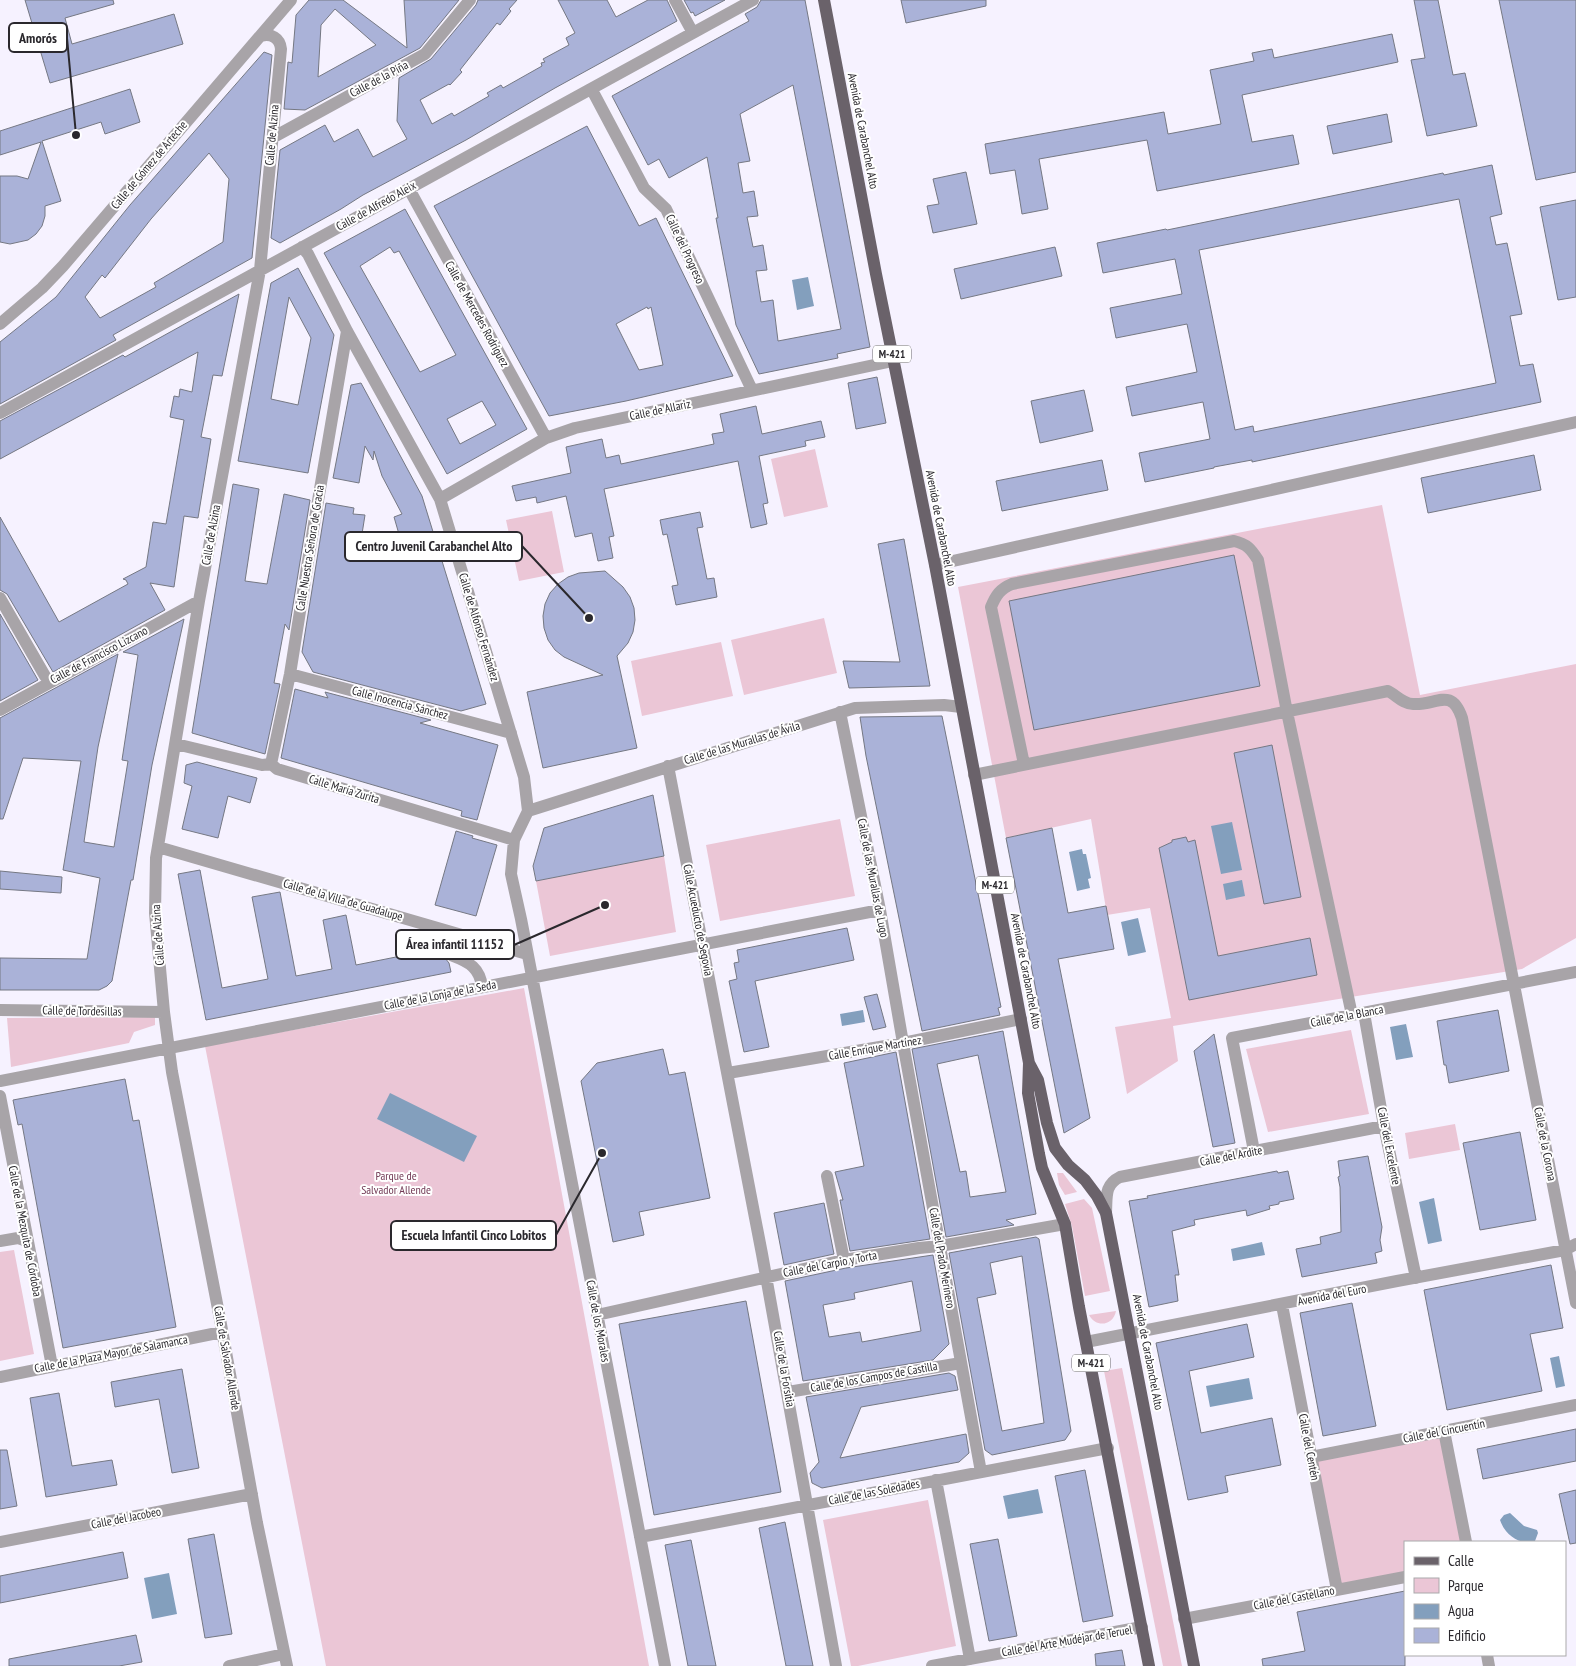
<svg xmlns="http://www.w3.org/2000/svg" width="1576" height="1666" font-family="'PT Sans Narrow',sans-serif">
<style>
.green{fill:#ebc6d6}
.water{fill:#839fbd}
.building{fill:#aab2d8;stroke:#757883;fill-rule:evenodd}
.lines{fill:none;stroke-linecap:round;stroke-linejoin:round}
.minor{stroke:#a8a4a8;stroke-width:12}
.major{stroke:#6a626a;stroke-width:12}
.labels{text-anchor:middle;stroke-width:4;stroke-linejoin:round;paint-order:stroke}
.shield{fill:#fff;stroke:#6a686c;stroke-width:1}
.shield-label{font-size:11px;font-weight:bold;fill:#2a282d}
.street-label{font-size:12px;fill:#2a282d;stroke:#fff}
.park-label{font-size:12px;fill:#723b56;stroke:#fff}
.leader{fill:none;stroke:#2a282d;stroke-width:2}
.callout-dot{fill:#2a282d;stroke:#fff;stroke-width:2}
.callout{fill:#fff;stroke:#2a282d;stroke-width:2}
.callout-label{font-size:14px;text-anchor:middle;font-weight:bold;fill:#2a282d}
</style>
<rect width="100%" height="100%" fill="#f6f2ff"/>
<path class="green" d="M815 449 828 507 784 517 771 459Z
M1382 505 1420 695 1576 664V938L1522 969 1173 1026 1178 1061 1127 1094 1115 1027 1171 1018 1150 908 1107 915 1091 819 1006 838 958 587Z
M552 511 564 572 519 581 506 520Z
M824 618 837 673 744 695 731 640Z
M721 642 733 696 642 716 631 661Z
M840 819 855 896 720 921 706 845Z
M664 856 676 932 550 956 536 881Z
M524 988 649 1666H326L205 1046Z
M155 1017V1025L134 1032 129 1043 11 1067 7 1018Z
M1351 1030 1369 1114 1268 1132 1246 1049Z
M1455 1124 1460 1150 1409 1159 1405 1133Z
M1057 1173H1063L1077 1192 1065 1195 1059 1185Z
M1084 1199 1092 1208 1110 1291 1085 1296 1072 1226 1065 1204Z
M14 1250 34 1354 0 1361V1252Z
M1116 1311C1113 1326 1096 1328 1089 1315Z
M1122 1368 1182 1666H1163L1104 1371Z
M1444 1431 1466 1542H1405V1577L1337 1590 1311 1457Z
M928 1500 956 1646 858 1666H851L823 1520Z"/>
<path class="water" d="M808 277 814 306 797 310 792 280Z
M1232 822 1242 870 1221 874 1211 826Z
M1082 849 1083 854H1086L1091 878 1088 879 1090 888 1077 891 1069 852Z
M1242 880 1245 896 1226 900 1223 884Z
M1138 918 1146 952 1128 956 1121 922Z
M863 1010 865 1022 842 1026 840 1014Z
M1406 1024 1413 1057 1396 1060 1390 1027Z
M390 1093 477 1136 464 1162 377 1119Z
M1434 1198 1442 1241 1428 1244 1419 1202Z
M1262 1242 1265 1255 1233 1261 1231 1249Z
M1559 1356 1565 1386 1556 1388 1550 1358Z
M1249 1378 1253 1399 1210 1407 1206 1386Z
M1038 1489 1043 1513 1008 1519 1003 1496Z
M1510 1513 1524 1526 1537 1530 1538 1533 1535 1541C1520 1546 1505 1535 1500 1520L1504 1515Z
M169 1573 177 1614 152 1619 144 1578Z"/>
<path class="building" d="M25 0H113L114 4 65 18 72 44 174 14 183 44 50 83Z
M309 0H343L407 48 404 0H459L420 48 305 110 284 109 288 62 292 63 296 15ZM335 9 376 45 318 77 321 25Z
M478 0H517L509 9 511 11 500 25 497 23 460 70 462 72 450 85 449 84 420 100 432 124 452 113 454 116 489 96 487 93 501 85 503 88 542 66 541 63 545 62 543 59 569 45 566 38 575 33 558 0H607L616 17 648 0H667L677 21 555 88 466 140 363 195 341 209 280 243 271 238 280 150 325 125 334 142 358 129 373 157 407 139 397 121 399 78 431 59 476 5Z
M684 0H725L695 16 693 12 691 13Z
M761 0H805L870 347 837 354 838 358 759 374 736 325 716 218H718L707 157 669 178 659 159 648 165 612 96 749 21 745 14 757 7ZM793 85 841 329 778 341 773 300 761 302 756 271 767 270 763 245 753 247 747 217 758 216 754 191 743 193 738 163 750 161 740 114Z
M901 0H986V6L906 23Z
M1414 0H1438L1453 75 1465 73 1477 126 1427 136 1411 60 1425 58Z
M1499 0H1576V172L1536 180Z
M1392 34 1398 62 1242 95 1252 142 1293 135 1299 164 1157 191 1147 140 1039 159 1048 209 1022 214 1015 170 990 174 985 144 1164 112 1168 134 1221 124 1210 70 1254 61 1252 53 1272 49 1274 58Z
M264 52 272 55 252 258 113 335 116 340 0 404V342L56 297 130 205ZM209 153 229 179 223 242 154 283 156 287 100 318 85 297 102 275 105 278 151 219Z
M130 89 140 122 105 134 101 122 42 141 61 201 45 206V216L42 226 36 234 28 240 10 244 0 242V176H17L28 179 41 142 0 155V131Z
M1387 114 1392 142 1333 154 1327 126Z
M587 126 639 226 656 218 733 376 626 401 549 416 434 206ZM647 307 648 309 651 307 663 365 639 370 616 324Z
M1492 165 1502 214 1490 217 1496 245 1507 243 1522 314 1510 316 1520 366 1533 364 1541 402 1252 462V460L1214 467V468L1145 482 1139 453 1210 439 1203 402 1132 416 1126 387 1197 372 1187 324 1116 338 1110 308 1182 294 1175 259 1103 273 1097 243 1166 229 1167 230 1443 173 1444 175ZM1459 199 1496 383 1254 432 1253 426 1235 430 1199 250Z
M966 172 977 224 933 233 927 206 939 204 933 179Z
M1576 200V297L1558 300 1540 207Z
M405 209 527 429 447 474 324 253ZM390 247 394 253 399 251 456 355 420 372 360 266ZM482 401 496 425 460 444 447 419Z
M1055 247 1062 276 961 299 954 269Z
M298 268 334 335 308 473 238 461 271 283ZM289 297 311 338 298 405 271 399Z
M239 294 222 376 213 375 201 437 211 439 198 518 184 516 174 587 150 583 165 610 53 672 7 594 0 590V517L59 622 128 584 126 580 123 579 146 567 153 522 166 524 184 420 170 417 174 396 179 397 180 389 192 392 198 352 0 459V421L123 355 125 357Z
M877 377 886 423 856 429 848 383Z
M361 383 422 496 486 704 461 711 313 672 302 652 326 503 354 508 353 514 365 515 362 534H364L362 546 379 554 403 548 394 517 402 514 382 476 374 451 373 460 365 446 359 483 333 478 351 385Z
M1084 390 1093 431 1040 443 1031 401Z
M756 406 762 434 821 421 825 437 805 441 806 446 759 456 768 503 763 504 767 524 751 528 738 461 604 489 614 536 609 537 613 558 598 561 592 533 575 537 566 496 537 503 536 497 516 501 512 486 571 473 566 447 602 439 606 458 619 455 621 464 714 444 712 434 724 432 720 414Z
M1534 455 1541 490 1428 513 1421 478Z
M1102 460 1108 490 1002 511 996 481Z
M233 484 259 489 245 581 267 584 284 494 310 500 289 630 285 624 274 683 280 684 265 754 192 733Z
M700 512 703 527 697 528 707 579 714 578 717 597 676 605 672 586 678 585 667 534 663 535 660 520Z
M904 539 930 686 849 688 843 661 900 662 878 544Z
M1234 555 1260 686 1034 730 1009 601Z
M605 571 623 587 630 597 634 608 635 620 633 632 628 643 617 656 637 748 543 768 527 692 603 675 564 657 555 650 548 640 544 628 543 616 545 604 550 593 558 584 568 577 579 573Z
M0 614 38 680 0 701Z
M184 619 152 765 133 880H131L112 981 107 986 99 990H0V958L87 959 100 878 63 870 81 761 23 758 3 819H0V718L118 654 98 747 84 842 114 847 128 761 122 760 138 655 123 652Z
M295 689 328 698 325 692 431 720 420 723 498 745 477 820 461 816 462 811 281 758Z
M942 716 1001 1007 998 1008 1000 1015 922 1031 866 756 860 717Z
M1272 745 1301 897 1264 904 1234 753Z
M197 762 257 778 250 803 228 796 218 838 182 829 192 786 184 783 186 765Z
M653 795 664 856 536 881 533 866 544 828Z
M1052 828 1068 913 1106 906 1114 949 1058 959 1090 1118 1064 1133 1006 838Z
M456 831 473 836 472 838 497 845 476 916 435 905Z
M1186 837 1188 842 1195 840 1218 956 1310 938 1317 975 1189 1000 1159 848 1172 842V840Z
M200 870 222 988 268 979 252 897 280 892 296 976 332 969 323 920 346 915 356 965 446 947 445 958 449 963 451 972 206 1020 178 874Z
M0 871 62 877 61 893 0 889Z
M847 928 854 960 755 981 769 1047 744 1052 729 981 737 979 734 963 739 962 737 950Z
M877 994 886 1027 873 1030 864 997Z
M1498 1010 1509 1071 1449 1083 1446 1065H1444L1437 1021Z
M1003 1031 1036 1214 1006 1220 1014 1225 946 1237 912 1049ZM978 1055 1006 1192 970 1197 966 1171 960 1172 937 1064Z
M1214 1034 1235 1143 1213 1147 1194 1051Z
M663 1049 669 1075 685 1072 710 1198 639 1212 644 1235 613 1242 581 1081 597 1063Z
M896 1052 930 1239 850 1251 840 1200H843L835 1172 864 1166 844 1063Z
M125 1079 133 1121 139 1120 176 1327 63 1348 22 1124 18 1125 13 1100Z
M1520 1132 1536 1220 1480 1230 1463 1143Z
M1368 1156 1382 1227 1380 1240 1382 1251 1375 1253 1377 1263 1302 1277 1296 1249 1321 1244 1320 1237 1341 1232 1340 1187 1338 1177 1340 1176 1338 1161Z
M1277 1171 1278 1173 1288 1171 1294 1199 1279 1202V1204L1269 1206 1270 1209 1247 1216 1246 1210 1194 1220 1195 1225 1172 1231 1179 1275H1175L1178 1301 1149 1307 1129 1201 1148 1198 1147 1196Z
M824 1203 834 1254 784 1265 774 1213Z
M1036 1237 1039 1239 1071 1431 1065 1440 992 1455 985 1450 949 1253ZM1022 1256 1044 1423 1002 1431 977 1298 996 1294 990 1263Z
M933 1255 949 1344 933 1360 803 1381 785 1281 846 1268ZM912 1281 921 1331 862 1342 860 1332 829 1337 823 1305 855 1299 854 1293Z
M1551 1265 1563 1328 1530 1334 1542 1391 1447 1410 1424 1290Z
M746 1301 781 1492 654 1515 619 1324Z
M1352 1303 1376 1426 1323 1436 1300 1313Z
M1247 1324 1254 1357 1189 1371 1201 1433 1272 1418 1281 1465 1225 1476 1228 1492 1188 1500 1156 1343Z
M182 1369 199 1468 172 1473 159 1399 115 1407 111 1382Z
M949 1373 955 1376 958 1390 861 1407 840 1458 966 1434 969 1453 959 1462 822 1488 812 1483 810 1473 819 1462 806 1397Z
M59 1393 72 1466 112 1460 117 1485 46 1497 30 1398Z
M1576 1429V1461L1483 1479 1477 1449Z
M0 1450H7L17 1506 0 1509Z
M1085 1470 1113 1616 1083 1622 1055 1476Z
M1576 1490V1543L1570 1544 1559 1494Z
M785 1522 813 1666H786L759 1528Z
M214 1534 232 1634 205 1638 188 1539Z
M998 1539 1017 1636 989 1641 970 1544Z
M691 1540 716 1666H688L665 1545Z
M123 1552 128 1578 0 1603V1576Z
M1405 1591V1666H1263L1262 1659 1305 1651 1297 1612Z
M136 1635 142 1662 119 1666H9V1659Z
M1122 1650 1125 1666H1096L1095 1654Z"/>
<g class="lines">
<path class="minor" d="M675 0 693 33
M261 36C271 33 280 38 281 49L260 270 199 601 156 858 155 913 164 1012 172 1072 220 1319 257 1523 287 1666
M592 90 644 188 666 209 752 390
M272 138 425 54 470 0
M409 189 546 438
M302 247 308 254 347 331 440 499 524 777 528 811 514 840 511 874 521 919 665 1666
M0 324 42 288 63 266 291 0
M0 413 753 0
M440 499 546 438 575 428 893 361
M935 565 1576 422
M0 598 45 676 51 681
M290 674 511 733
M0 710 199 601
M840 712 880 910 903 1043 981 1472
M176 744 262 765 271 764 277 769 514 840
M271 764 290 674 313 530 347 331
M1024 764 991 607C996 595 1000 589 1012 584L1234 541C1247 544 1251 549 1258 560L1287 712 1352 1015
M668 766 762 1254 836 1666
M974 775 1388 691C1396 695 1403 704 1413 704 1436 706 1451 686 1462 718L1576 1303
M528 811 855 708 944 705 961 707
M158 847 527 954
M453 956C469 962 480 968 482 987
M0 1010 164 1012
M1364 1013 1384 1126 1416 1278
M728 1073 903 1043 1021 1019
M0 1081 880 910
M0 1096 52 1366
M1254 1151 1232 1038 1576 972
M827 1176 844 1260
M1106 1213C1107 1197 1104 1185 1120 1177L1384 1126
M0 1241 18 1238 27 1241
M1282 1305 1337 1590
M597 1315 844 1260 919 1248 940 1246 1065 1224
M1086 1342 1397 1281 1565 1250 1576 1244
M0 1377 222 1332
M788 1392 961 1363
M1444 1431 1466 1542
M1311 1457 1576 1405
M936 1480 970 1659
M640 1537 1108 1448
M0 1542 252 1494
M1184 1619 1405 1577
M1487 1655 1489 1666
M229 1666 284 1654
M932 1666 1142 1627"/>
<path class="major" d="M824 0 876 274 935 565 1029 1063 1038 1080 1047 1123 1055 1148 1068 1165 1085 1180 1097 1196 1106 1213 1194 1666
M1029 1063 1028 1093 1039 1154 1042 1168 1065 1224 1079 1307 1149 1666"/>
</g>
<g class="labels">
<g class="shield">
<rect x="873" y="345.5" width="38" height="17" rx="4"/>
<rect x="976" y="876.5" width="38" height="17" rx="4"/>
<rect x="1072" y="1354.5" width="38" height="17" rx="4"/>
</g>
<g class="shield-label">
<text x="892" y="358">M-421</text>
<text x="995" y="889">M-421</text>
<text x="1091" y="1367">M-421</text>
</g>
<g class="street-label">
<text transform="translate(379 79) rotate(-28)" y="4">Calle de la Piña</text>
<text transform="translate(863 131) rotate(79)" y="4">Avenida de Carabanchel Alto</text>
<text transform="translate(272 135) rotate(-85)" y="4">Calle de Alzina</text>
<text transform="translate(149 165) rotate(-50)" y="4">Calle de Gómez de Arteche</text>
<text transform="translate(376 206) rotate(-29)" y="4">Calle de Alfredo Aleix</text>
<text transform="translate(685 249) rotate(65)" y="4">Calle del Progreso</text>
<text transform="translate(477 314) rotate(61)" y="4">Calle de Mercedes Rodríguez</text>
<text transform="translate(660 410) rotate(-12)" y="4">Calle de Allariz</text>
<text transform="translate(941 528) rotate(79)" y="4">Avenida de Carabanchel Alto</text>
<text transform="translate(211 535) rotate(-80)" y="4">Calle de Alzina</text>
<text transform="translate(310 548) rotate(-81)" y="4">Calle Nuestra Señora de Gracia</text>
<text transform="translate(479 627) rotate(73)" y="4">Calle de Alfonso Fernández</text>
<text transform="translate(99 655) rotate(-28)" y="4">Calle de Francisco Lizcano</text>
<text transform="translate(400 703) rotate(15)" y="4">Calle Inocencia Sánchez</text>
<text transform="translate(742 743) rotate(-17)" y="4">Calle de las Murallas de Ávila</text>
<text transform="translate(344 789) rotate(17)" y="4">Calle María Zurita</text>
<text transform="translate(873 878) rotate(79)" y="4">Calle de las Murallas de Lugo</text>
<text transform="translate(343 900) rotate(16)" y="4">Calle de la Villa de Guadalupe</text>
<text transform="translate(698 920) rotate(79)" y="4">Calle Acueducto de Segovia</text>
<text transform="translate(158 935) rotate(-94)" y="4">Calle de Alzina</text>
<text transform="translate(1026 971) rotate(79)" y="4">Avenida de Carabanchel Alto</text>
<text transform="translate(440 995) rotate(-11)" y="4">Calle de la Lonja de la Seda</text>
<text transform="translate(82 1011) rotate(1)" y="4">Calle de Tordesillas</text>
<text transform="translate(1347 1016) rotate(-11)" y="4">Calle de la Blanca</text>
<text transform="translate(875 1048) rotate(-10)" y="4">Calle Enrique Martínez</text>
<text transform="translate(1545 1144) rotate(79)" y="4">Calle de la Corona</text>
<text transform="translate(1389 1146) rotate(79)" y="4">Calle del Excelente</text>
<text transform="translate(1231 1156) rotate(-11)" y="4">Calle del Ardite</text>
<text transform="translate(25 1231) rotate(79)" y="4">Calle de la Mezquita de Córdoba</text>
<text transform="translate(942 1258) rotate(80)" y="4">Calle del Prado Merinero</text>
<text transform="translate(830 1264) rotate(-11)" y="4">Calle del Carpio y Torta</text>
<text transform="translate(1332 1295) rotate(-11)" y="4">Avenida del Euro</text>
<text transform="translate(598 1321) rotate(79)" y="4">Calle de los Morales</text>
<text transform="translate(1148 1352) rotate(79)" y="4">Avenida de Carabanchel Alto</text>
<text transform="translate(111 1354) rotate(-11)" y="4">Calle de la Plaza Mayor de Salamanca</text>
<text transform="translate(227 1358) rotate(80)" y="4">Calle de Salvador Allende</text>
<text transform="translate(784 1369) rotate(80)" y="4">Calle de la Forsitia</text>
<text transform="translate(874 1377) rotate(-10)" y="4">Calle de los Campos de Castilla</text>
<text transform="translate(1444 1431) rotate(-11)" y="4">Calle del Cincuentín</text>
<text transform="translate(1309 1447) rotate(79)" y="4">Calle del Centén</text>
<text transform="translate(874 1492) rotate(-11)" y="4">Calle de las Soledades</text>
<text transform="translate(126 1518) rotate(-11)" y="4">Calle del Jacobeo</text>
<text transform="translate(1294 1598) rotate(-11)" y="4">Calle del Castellano</text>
<text transform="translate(1067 1641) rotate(-10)" y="4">Calle del Arte Mudéjar de Teruel</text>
</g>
<g class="park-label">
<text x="396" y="1180">Parque de<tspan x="396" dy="14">Salvador Allende</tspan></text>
</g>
</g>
<path class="leader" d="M76 135L67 38M589 618L522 546M605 905L514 945M602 1153L556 1235"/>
<g class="callout-dot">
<circle cx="76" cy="135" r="5"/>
<circle cx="589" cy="618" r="5"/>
<circle cx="605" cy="905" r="5"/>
<circle cx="602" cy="1153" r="5"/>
</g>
<g class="callout">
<rect x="9" y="23" width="58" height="29" rx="5"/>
<rect x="345" y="532" width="177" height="29" rx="5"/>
<rect x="396" y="930" width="118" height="29" rx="5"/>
<rect x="391" y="1221" width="165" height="29" rx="5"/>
</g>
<g class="callout-label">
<text x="38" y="43">Amorós</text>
<text x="434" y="551">Centro Juvenil Carabanchel Alto</text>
<text x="455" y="949">Área infantil 11152</text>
<text x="474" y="1240">Escuela Infantil Cinco Lobitos</text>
</g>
<rect x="1404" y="1541" width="162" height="115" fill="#ffffff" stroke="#aaa9ab"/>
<rect x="1414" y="1557" width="25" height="8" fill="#6a626a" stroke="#aaa9ab"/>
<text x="1448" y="1566" font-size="15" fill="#2a282d">Calle</text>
<rect x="1414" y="1578" width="25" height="15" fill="#ebc6d6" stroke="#aaa9ab"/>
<text x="1448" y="1591" font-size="15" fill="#2a282d">Parque</text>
<rect x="1414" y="1604" width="25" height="15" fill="#839fbd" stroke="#aaa9ab"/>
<text x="1448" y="1616" font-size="15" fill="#2a282d">Agua</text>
<rect x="1414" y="1628" width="25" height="15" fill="#aab2d8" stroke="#aaa9ab"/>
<text x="1448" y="1641" font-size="15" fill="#2a282d">Edificio</text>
</svg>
